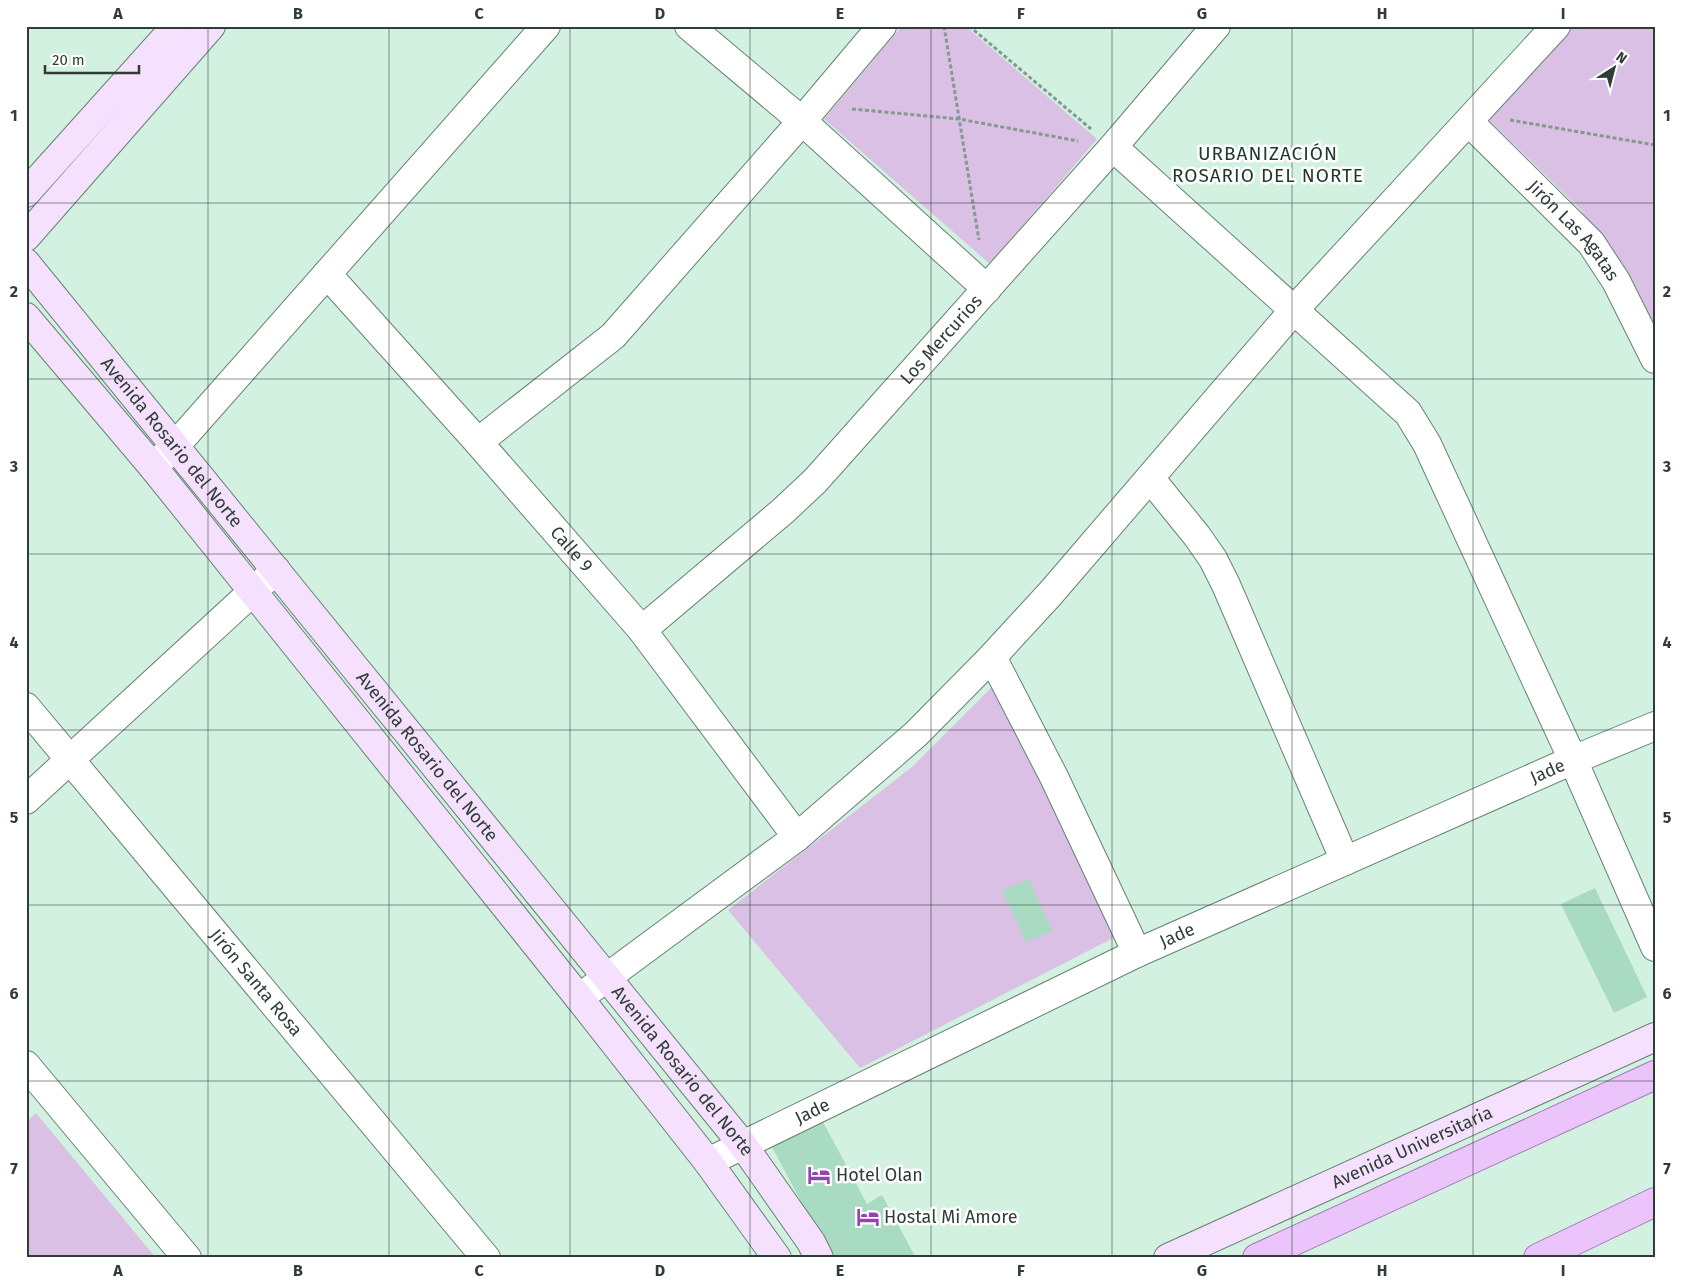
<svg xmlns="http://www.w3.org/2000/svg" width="1681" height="1284" font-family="'Fira Sans',sans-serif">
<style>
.green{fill:#d9c0e4}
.building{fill:#a8dbc1}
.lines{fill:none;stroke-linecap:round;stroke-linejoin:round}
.street-casing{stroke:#668273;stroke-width:30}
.secondary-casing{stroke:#668273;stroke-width:30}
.primary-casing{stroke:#a17ab5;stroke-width:30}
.path{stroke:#849a8f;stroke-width:3;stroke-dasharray:4 2.5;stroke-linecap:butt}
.street{stroke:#fff;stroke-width:28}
.secondary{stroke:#f5e1fd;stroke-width:28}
.primary{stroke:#ebc4fb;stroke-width:28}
.grid{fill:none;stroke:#303c36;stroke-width:1;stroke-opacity:0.55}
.labels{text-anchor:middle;stroke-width:5;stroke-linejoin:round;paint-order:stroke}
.street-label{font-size:18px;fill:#303c36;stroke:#fff}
.poi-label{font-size:18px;fill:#303c36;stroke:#fff;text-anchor:start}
.neighbourhood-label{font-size:19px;letter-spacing:1px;fill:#1f382b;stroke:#fff}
.neatline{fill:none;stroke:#303c36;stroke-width:2}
.grid-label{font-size:16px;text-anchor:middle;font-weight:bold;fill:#303c36}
</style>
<rect width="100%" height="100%" fill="#d3f1e1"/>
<path class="green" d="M902 26H965L1097 139 990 264 824 119Z
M1574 26H1655V334L1581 210 1489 120Z
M994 685 1117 936 860 1068 728 910 912 767Z
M36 1113 156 1258H26V1122Z"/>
<path class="building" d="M1029 879 1052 931 1026 942 1002 891Z
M1595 888 1647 997 1614 1013 1561 904Z
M822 1120 867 1204 882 1195 916 1258H831L772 1147Z"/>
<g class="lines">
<defs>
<g id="street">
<path d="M689 26 802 121 987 289"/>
<path id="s1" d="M1469 122 1591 243 1616 281 1655 359"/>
<path d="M1113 147 1408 413 1427 444 1573 760 1655 947"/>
<path id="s2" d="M327 274 478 442 642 630 797 837"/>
<path d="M478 442 613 336 802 121 882 26"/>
<path d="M153 467 175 446 546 26"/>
<path d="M1150 478 1197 536 1213 559 1226 585 1345 861"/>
<path id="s3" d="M642 630 783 511 815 481 1113 147 1216 26"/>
<path d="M992 657 1054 777 1137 953"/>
<path id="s4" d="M26 707 486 1258"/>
<path d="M26 800 276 570"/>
<path d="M579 998 797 837 916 734 992 657 1050 594 1294 310 1556 26"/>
<path d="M26 1065 187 1258"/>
<path id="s5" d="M708 1162 1137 953 1573 760 1655 726"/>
</g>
<g id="secondary">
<path d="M26 193 176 26"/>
<path d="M26 237 211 26"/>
<path id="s6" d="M26 263 743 1145 811 1242 819 1258"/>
<path d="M26 317 153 467 579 998 708 1162 777 1258"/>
<path id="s7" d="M1168 1258 1655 1037"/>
</g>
<path id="primary" d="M1257 1258 1655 1075
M1538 1258 1655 1202"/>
</defs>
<use href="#street" class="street-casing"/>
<use href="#secondary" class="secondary-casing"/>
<use href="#primary" class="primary-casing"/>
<path class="path" d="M944 26 979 240
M969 26 1091 129
M852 109 959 119 1078 141
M1510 120 1655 145"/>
<use href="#street" class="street"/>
<use href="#secondary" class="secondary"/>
<use href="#primary" class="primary"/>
</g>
<path class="grid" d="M208 26V1258M389 26V1258M570 26V1258M750 26V1258M931 26V1258M1112 26V1258M1292 26V1258M1473 26V1258M26 203H1655M26 379H1655M26 554H1655M26 730H1655M26 905H1655M26 1081H1655"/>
<defs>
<symbol id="hotel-bare" viewBox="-9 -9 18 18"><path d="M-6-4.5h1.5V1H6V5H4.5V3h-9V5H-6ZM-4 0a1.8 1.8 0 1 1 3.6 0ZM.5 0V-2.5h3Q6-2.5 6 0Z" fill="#9343b2" stroke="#fff" stroke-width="2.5" paint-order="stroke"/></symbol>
</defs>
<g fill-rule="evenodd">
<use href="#hotel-bare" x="803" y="1159" width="32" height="32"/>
<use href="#hotel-bare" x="852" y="1201" width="32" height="32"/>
</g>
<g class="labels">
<g class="street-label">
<text dy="6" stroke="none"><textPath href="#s1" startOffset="151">Jirón Las Agatas</textPath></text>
<text dy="6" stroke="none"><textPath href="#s3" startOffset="418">Los Mercurios</textPath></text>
<text dy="6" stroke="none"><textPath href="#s6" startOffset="231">Avenida Rosario del Norte</textPath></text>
<text dy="6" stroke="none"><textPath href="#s2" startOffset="368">Calle 9</textPath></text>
<text dy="6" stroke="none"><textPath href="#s6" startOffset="636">Avenida Rosario del Norte</textPath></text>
<text dy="6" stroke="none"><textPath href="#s5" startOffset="926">Jade</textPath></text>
<text dy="6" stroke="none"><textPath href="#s5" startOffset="521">Jade</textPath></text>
<text dy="6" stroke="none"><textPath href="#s4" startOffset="359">Jirón Santa Rosa</textPath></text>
<text dy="6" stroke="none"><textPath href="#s6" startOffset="1041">Avenida Rosario del Norte</textPath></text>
<text dy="6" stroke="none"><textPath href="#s5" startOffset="116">Jade</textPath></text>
<text dy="6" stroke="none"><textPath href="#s7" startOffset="268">Avenida Universitaria</textPath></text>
</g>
<g class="poi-label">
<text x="836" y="1181">Hotel Olan</text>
<text x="884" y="1223">Hostal Mi Amore</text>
</g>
<g class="neighbourhood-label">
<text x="1268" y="160">URBANIZACIÓN<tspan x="1268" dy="22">ROSARIO DEL NORTE</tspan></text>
</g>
</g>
<rect width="1681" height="1284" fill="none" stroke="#ffffff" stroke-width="55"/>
<g transform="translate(1614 68) rotate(36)" stroke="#ffffff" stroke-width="4" paint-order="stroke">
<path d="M0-4L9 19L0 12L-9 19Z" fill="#303c36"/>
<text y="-8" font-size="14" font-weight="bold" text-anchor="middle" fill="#303c36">N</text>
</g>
<path d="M45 65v8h94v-8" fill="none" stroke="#303c36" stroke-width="2.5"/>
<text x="52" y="65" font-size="15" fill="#303c36" stroke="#ffffff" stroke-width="4" paint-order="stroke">20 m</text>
<rect x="28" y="28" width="1626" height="1228" class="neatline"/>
<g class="grid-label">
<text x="118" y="19">A</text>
<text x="298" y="19">B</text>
<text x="479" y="19">C</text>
<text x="660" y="19">D</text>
<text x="840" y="19">E</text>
<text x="1021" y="19">F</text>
<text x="1202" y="19">G</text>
<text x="1382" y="19">H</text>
<text x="1563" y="19">I</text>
<text x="14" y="121">1</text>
<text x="1667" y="121">1</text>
<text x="14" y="297">2</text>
<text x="1667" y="297">2</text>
<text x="14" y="472">3</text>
<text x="1667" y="472">3</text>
<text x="14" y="648">4</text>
<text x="1667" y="648">4</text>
<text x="14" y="823">5</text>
<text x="1667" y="823">5</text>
<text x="14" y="999">6</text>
<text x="1667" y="999">6</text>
<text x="14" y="1174">7</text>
<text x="1667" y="1174">7</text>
<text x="118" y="1276">A</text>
<text x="298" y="1276">B</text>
<text x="479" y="1276">C</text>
<text x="660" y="1276">D</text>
<text x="840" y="1276">E</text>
<text x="1021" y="1276">F</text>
<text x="1202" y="1276">G</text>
<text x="1382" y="1276">H</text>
<text x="1563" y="1276">I</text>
</g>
</svg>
